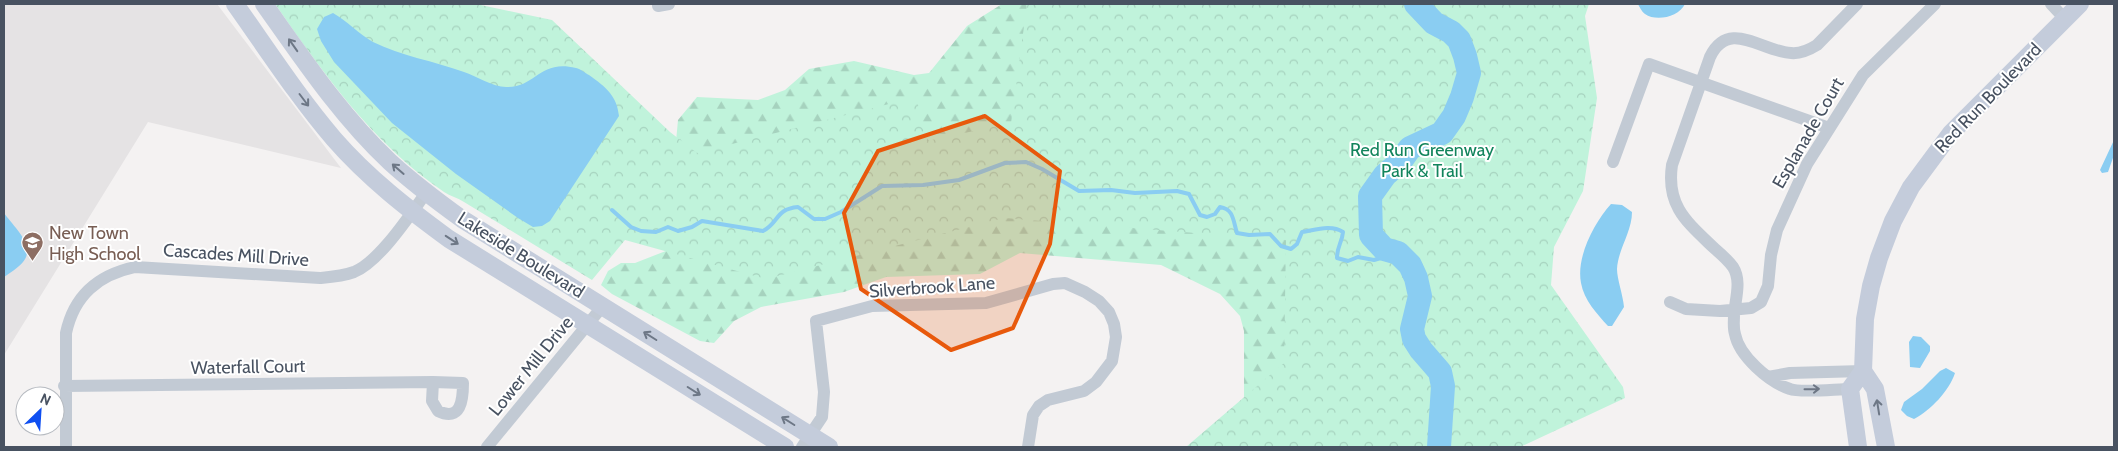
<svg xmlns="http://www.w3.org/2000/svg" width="2118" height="451" font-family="Cabin,sans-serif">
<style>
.education{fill:#e5e3e4}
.forest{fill:url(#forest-firs)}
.park{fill:url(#park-crowns)}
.water{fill:#8acdf2}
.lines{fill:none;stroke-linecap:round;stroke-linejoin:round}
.stream{stroke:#8acdf2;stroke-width:4}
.river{stroke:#8acdf2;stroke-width:24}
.minor{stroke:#c2cad4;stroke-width:12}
.secondary{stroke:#c4ccdb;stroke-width:18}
.oneway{stroke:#6d7786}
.oneway2{stroke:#6d7684}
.marked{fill:#e8590c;fill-opacity:0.2;stroke:#e8590c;stroke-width:4;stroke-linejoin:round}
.labels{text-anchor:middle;stroke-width:4;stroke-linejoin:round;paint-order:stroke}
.street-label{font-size:18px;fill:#485261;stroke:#fff}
.park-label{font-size:18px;fill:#12845c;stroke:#fff}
.education-label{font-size:18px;fill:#785e54;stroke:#fff;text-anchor:start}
</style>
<defs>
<pattern id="forest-firs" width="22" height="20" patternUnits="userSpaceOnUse" patternTransform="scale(1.25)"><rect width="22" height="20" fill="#c0f3db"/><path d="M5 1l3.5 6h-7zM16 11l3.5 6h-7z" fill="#a6d2be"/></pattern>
<pattern id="park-crowns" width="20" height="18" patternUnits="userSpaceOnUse" patternTransform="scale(1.25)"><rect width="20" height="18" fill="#c0f3db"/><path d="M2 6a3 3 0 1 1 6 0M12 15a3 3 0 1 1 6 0" fill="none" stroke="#a6d2be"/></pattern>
</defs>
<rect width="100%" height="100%" fill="#f4f2f2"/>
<path class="education" d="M4 4H217L341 168 148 122 4 355Z"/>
<path class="forest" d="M1002 4H1400L1384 278 1244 410V331L1240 316 1220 294 1161 265 1020 253 980 274 886 277 844 292 761 307 734 321 714 343 700 341 612 294 601 285 608 271 621 263H635L676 247 674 163 678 120 697 97 758 100 785 90 809 69 854 61 914 75 929 73 967 26Z"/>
<path class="park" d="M275 4H476L552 20 670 132 697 153 916 97 927 141 1011 123 1027 4H1589L1585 16 1597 98 1583 191 1554 247 1551 285 1623 387 1625 398 1520 447H1186L1284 363 1286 240 1004 218 766 279 625 240 592 280 464 202C458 198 450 196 444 192 372 143 324 74 275 4Z"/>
<path class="water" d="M1638 4H1685C1679 17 1656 22 1645 14 1642 12 1639 6 1638 4Z
M333 13C347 21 359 34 373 42 401 56 434 61 464 72 476 76 493 87 506 87 536 88 539 59 576 68 581 69 585 73 589 75 606 87 617 96 619 116L550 221 542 226 533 227 518 218 456 174 392 123 334 62 321 41 317 29 324 17Z
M2114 140V155L2108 172 2102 173 2100 170Z
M1611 204 1622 205 1632 212C1632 232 1618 249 1617 269 1617 279 1623 295 1624 307L1612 326H1608C1597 314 1584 300 1581 283 1576 257 1594 223 1611 204Z
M4 213C12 225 37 246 23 262 18 268 10 273 4 277Z
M1913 336 1921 337 1930 346V351L1920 368 1910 367 1909 342Z
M1946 368 1955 373C1949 391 1931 410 1914 419L1907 416 1901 410 1904 402 1922 389 1940 371Z"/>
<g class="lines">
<path class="stream" d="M612 210 631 227 641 231 656 232 668 227 678 231 692 227 702 221 763 231C779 223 775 209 798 207L814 219H825L841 212 882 186 923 185 959 180 1005 163 1026 162 1042 169 1079 191 1111 190 1135 193 1177 191 1189 194 1200 215 1207 217 1215 214 1220 207C1234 209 1233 221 1237 233L1249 235 1270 234 1281 246 1291 249 1297 244 1302 232C1315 230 1331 224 1343 232 1342 243 1337 246 1337 258L1348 261 1358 257 1374 260 1398 253"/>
<path class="river" d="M1416 4 1434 23 1451 32 1459 40 1465 56 1469 73 1462 97 1454 116 1442 133 1410 148 1400 162 1385 175 1370 196 1371 235 1384 249 1398 253 1410 265 1416 278 1420 296 1412 329 1414 339 1421 350 1440 372 1443 386 1439 447"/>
<path class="minor" d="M658 4V6L669 4
M2051 4 2065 19
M1613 162 1649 64 1829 128
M1670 302 1686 309 1720 311 1751 308 1761 302 1768 286 1771 255 1777 230 1807 164 1863 75 1935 4
M1768 377 1790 373 1863 371
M64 386 433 382 432 401 438 411C461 422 463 400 463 383L433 382
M1850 389C1837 389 1800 393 1790 389 1769 382 1739 356 1735 334 1733 328 1734 322 1734 315 1735 300 1742 281 1733 267 1728 260 1721 254 1714 248 1687 222 1666 206 1672 165L1710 57C1729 18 1762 52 1791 53 1801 54 1809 50 1817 45L1857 4
M66 447V333C74 295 98 275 135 267L320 278C331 277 343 276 354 272 379 262 409 216 426 193
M487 447 602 307
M802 447 822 417 824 392 816 321 872 306 986 303 1053 284 1065 283 1085 292 1099 301 1109 312 1114 324 1116 337 1112 361 1096 382 1084 391 1048 400 1039 406 1033 415 1028 447"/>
<path class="secondary" d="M235 4C267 49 298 97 334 139 368 178 408 209 449 239L785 447
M264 4C303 59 341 116 390 162 413 183 437 201 462 219L829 447
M1863 371 1875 389 1886 447
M1858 447 1850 389 1863 371 1865 319 1871 286 1879 258 1893 221 1911 187 1951 133 2080 4"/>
</g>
<defs><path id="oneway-shaft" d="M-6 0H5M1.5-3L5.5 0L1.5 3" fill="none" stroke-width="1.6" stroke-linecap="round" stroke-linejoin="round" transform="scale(1.25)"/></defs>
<g class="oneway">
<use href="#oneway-shaft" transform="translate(293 45) rotate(-125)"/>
<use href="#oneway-shaft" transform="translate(304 100) rotate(53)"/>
<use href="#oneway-shaft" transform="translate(398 169) rotate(-139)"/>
<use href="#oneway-shaft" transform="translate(452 240) rotate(33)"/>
<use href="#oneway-shaft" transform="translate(650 336) rotate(-148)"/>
<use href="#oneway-shaft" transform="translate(694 391) rotate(32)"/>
<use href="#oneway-shaft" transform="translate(1878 407) rotate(-99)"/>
<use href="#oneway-shaft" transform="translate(788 421) rotate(-148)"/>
</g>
<use class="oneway2" href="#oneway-shaft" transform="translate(1812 389) rotate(-1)"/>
<path class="marked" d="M985 116 1060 171 1050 244 1013 328 951 350 861 289 844 213 878 151Z"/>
<defs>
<symbol id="school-pin" viewBox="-11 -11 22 30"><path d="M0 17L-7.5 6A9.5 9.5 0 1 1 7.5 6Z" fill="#8d6e63" stroke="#fff"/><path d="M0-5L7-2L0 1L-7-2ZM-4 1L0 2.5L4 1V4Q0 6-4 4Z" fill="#fff"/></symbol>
</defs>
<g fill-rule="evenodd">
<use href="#school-pin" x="20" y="230" width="25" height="34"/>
</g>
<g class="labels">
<g class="street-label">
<text transform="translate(1988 98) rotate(-46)" y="6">Red Run Boulevard</text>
<text transform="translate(1808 133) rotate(-60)" y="6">Esplanade Court</text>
<text transform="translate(236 255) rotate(4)" y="6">Cascades Mill Drive</text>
<text transform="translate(521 255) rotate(32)" y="6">Lakeside Boulevard</text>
<text transform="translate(932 287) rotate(-4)" y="6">Silverbrook Lane</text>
<text transform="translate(531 366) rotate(-51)" y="6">Lower Mill Drive</text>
<text transform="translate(248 367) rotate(-1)" y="6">Waterfall Court</text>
</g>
<g class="park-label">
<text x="1422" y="156">Red Run Greenway<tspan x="1422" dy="21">Park &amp; Trail</tspan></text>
</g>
<g class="education-label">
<text x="49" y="239">New Town<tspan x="49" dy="21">High School</tspan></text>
</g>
</g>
<rect width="2118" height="451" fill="none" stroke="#485261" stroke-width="10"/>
<g transform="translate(40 411) rotate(25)"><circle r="24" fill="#ffffff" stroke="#b6bac0"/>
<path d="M0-4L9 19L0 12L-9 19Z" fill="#0f4ff1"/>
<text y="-8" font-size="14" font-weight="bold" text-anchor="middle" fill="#485261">N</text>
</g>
</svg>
